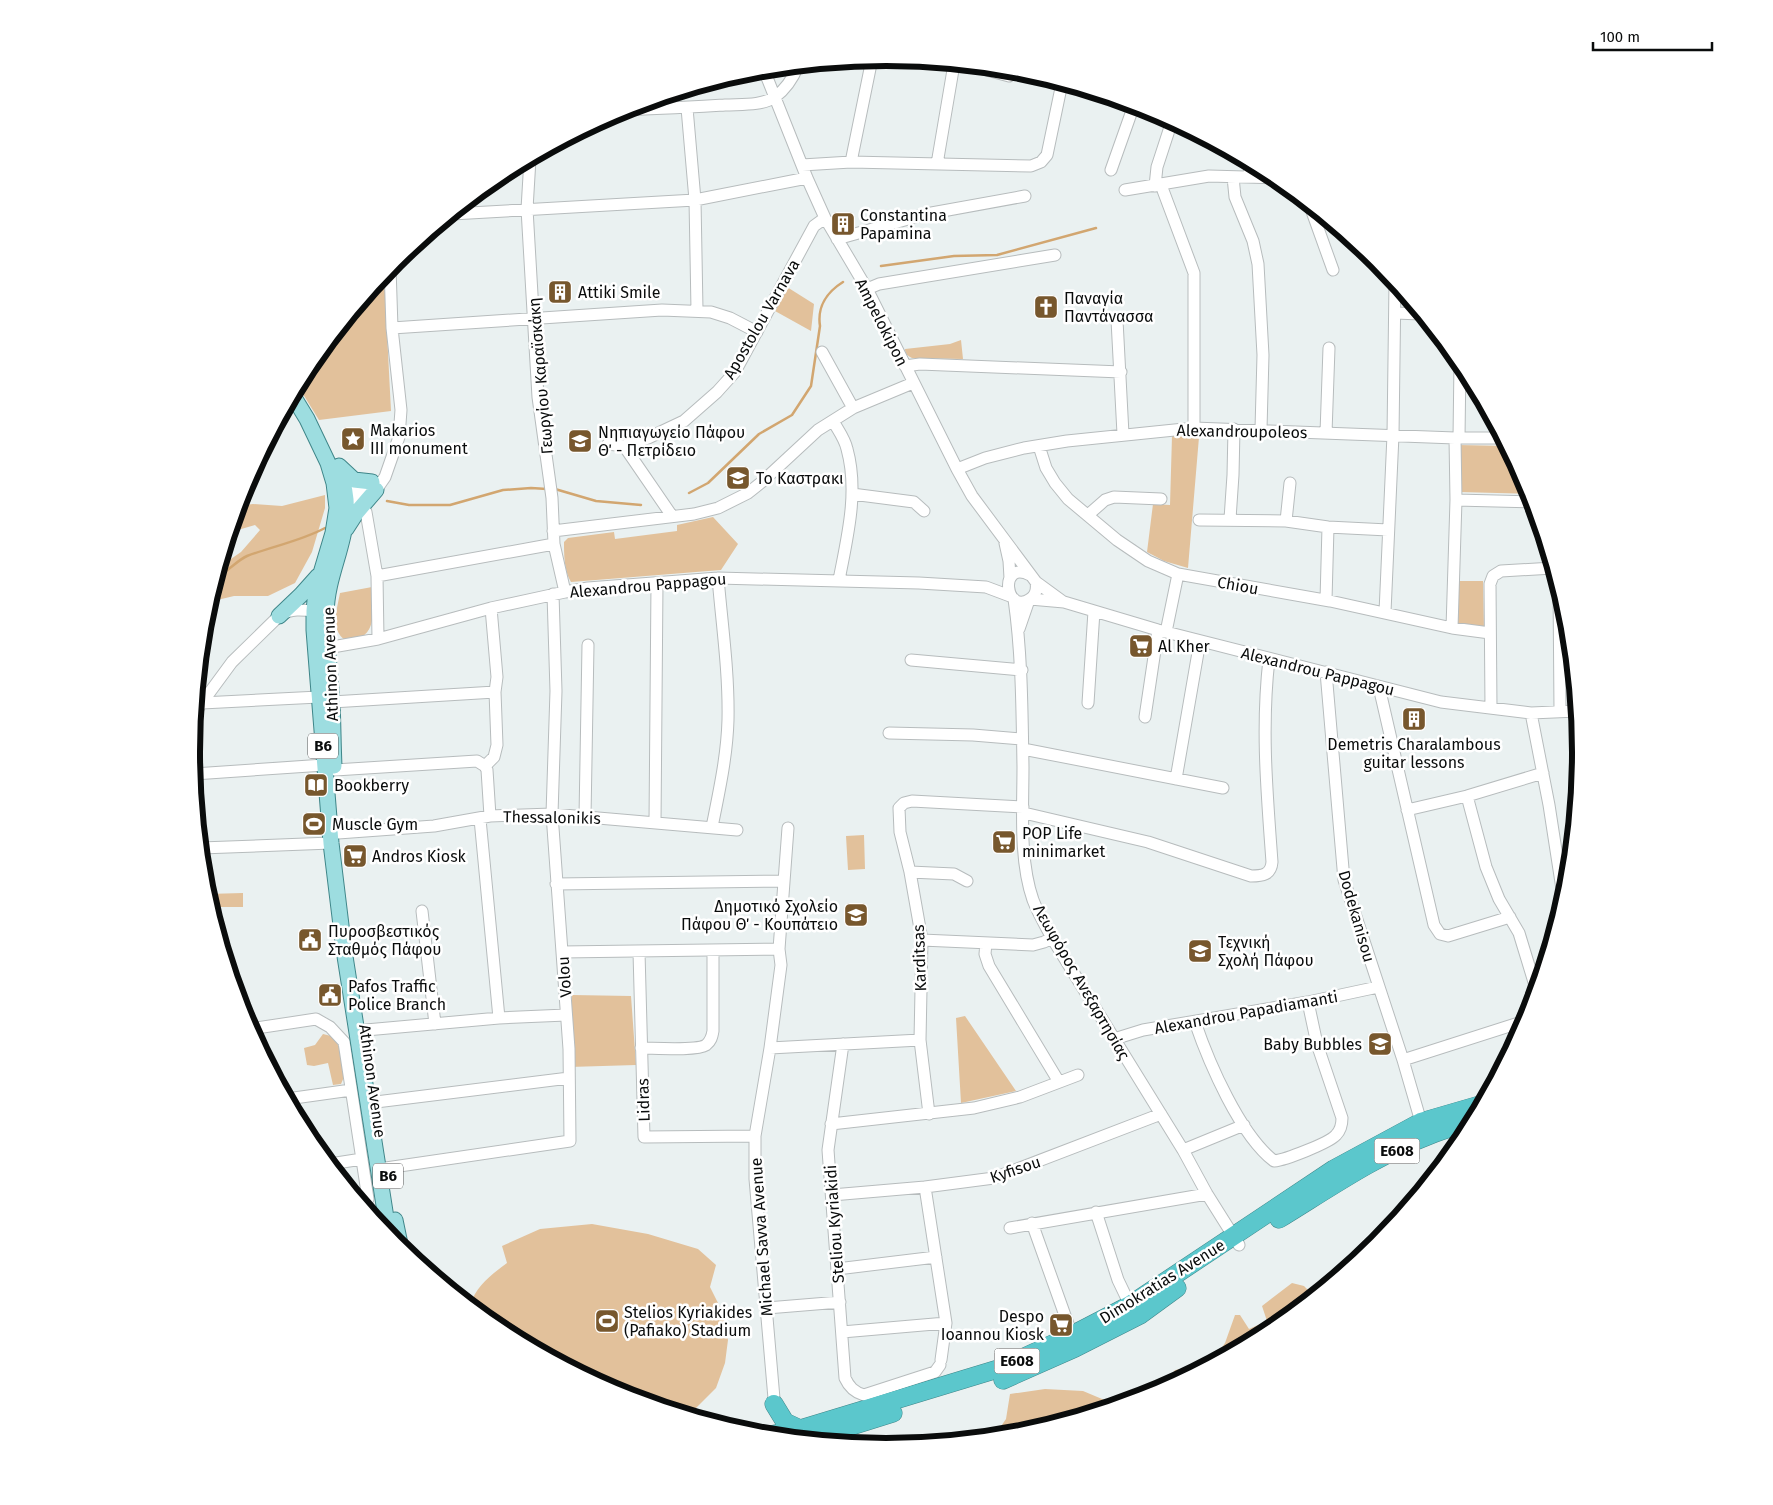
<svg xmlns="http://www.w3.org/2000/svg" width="1773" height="1505" font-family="'Fira Sans',sans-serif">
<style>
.green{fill:#e2c19b}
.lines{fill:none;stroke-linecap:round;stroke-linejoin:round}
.stream{stroke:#d2a670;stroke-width:2.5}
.minor-casing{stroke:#b7bcbd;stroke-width:13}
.major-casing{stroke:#3f8689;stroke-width:17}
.highway-casing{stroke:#3f8689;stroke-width:19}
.minor{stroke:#fff;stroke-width:11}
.major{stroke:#9ddde0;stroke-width:15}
.highway{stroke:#5bc7cc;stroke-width:18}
.labels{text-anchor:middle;stroke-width:5;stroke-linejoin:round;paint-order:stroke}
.shield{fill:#fff;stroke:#545555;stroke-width:1}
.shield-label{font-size:15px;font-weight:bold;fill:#0a0c0c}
.poi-label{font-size:16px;fill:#0a0c0c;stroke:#fff;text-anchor:start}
.street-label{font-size:16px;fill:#0a0c0c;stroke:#fff}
.rim{fill:none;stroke:#0a0c0c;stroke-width:6}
</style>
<rect width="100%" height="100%" fill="#eaf1f1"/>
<path class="green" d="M384 275 391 411 319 420 298 386 309 366Z
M787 287 814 304 811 331 775 311Z
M961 340 963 359 912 358C908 356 905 354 905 349L950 344Z
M1172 436 1199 437 1188 568 1164 561 1147 552 1153 504 1170 505Z
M1458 445 1507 446 1529 487 1531 494 1459 492Z
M325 495V508L312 552 295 583 268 596H234L209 602 223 558 228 561 241 552 260 530 255 525 231 532 239 506 253 504 282 506Z
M713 517 738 544 721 570 571 582C564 571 564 554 564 542L568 538 614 532 615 539 677 531V525Z
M1459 581H1483L1484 629 1458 623Z
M372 587C373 601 377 630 361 637 357 639 350 639 345 640 330 630 337 609 340 593Z
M864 835 865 869 848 870 846 836Z
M243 893V907H211L207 894Z
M572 995 631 996 636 1065 569 1067Z
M965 1016 1016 1091 961 1103 956 1018Z
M323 1034 331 1036 336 1041 339 1047 344 1077 341 1084 333 1085 328 1063 314 1066 307 1065 304 1048 315 1045Z
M592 1224 648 1234 698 1249 716 1265 710 1287 723 1313 728 1340 725 1363 716 1388 689 1415 620 1394 500 1330 470 1305C477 1285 491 1275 507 1263L502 1246 540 1229Z
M1292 1283 1304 1286 1314 1296 1272 1331 1211 1363 1225 1343 1235 1315H1240L1249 1329 1267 1321 1262 1306Z
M1210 1364 1152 1395 1022 1434 998 1437 997 1432 1006 1419 1010 1394 1045 1389 1083 1391 1114 1404 1142 1394 1150 1384 1156 1385 1167 1380 1175 1370Z"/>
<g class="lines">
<path class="stream" d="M881 266 954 256 997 255 1096 228
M555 489 596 501 641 505
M689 493 708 483 759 434 792 415 811 386 820 326C817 307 827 292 843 282
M387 501 409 505H450L503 490 531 488 547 489
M217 576C228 572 236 561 247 556 273 546 301 541 325 528
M1198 1370 1212 1355 1269 1332"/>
<defs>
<path id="minor" d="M972 66 1009 76
M764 70 807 178 825 218 867 289 957 469 972 496 1036 582C1037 588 1037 595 1030 599 1005 616 998 559 1030 575
M687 108 695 200 697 310
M621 110C656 109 690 107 725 105 741 104 761 106 775 97 786 89 793 78 798 66
M530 159 527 209 538 397 552 498 554 544 565 592
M851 162 872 59
M937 164 954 64
M802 165 851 162 1031 166 1041 162 1047 155 1062 83
M1111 170 1134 105
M1248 176 1252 164
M1233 177 1235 197 1253 241 1258 264 1263 355 1261 429
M1161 185 1194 273V428
M1155 186 1157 167 1172 121
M1125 190 1209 176 1277 178
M1310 206 1333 270
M452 214 695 200 807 178
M837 239 926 214 1025 196
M867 289 879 284 1055 255
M1395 313 1421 314
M1117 320 1123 434
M392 328 662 310 711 312 730 318 757 332
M822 352 853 408
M905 366 920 364 1121 372
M833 421C838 430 845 439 847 449 859 492 847 538 839 580
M1326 433 1329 348
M1459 438 1460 361
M608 444 624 446 648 438 684 421 717 392 735 372 814 226 825 218
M624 446 672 516
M1039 446 1046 468 1055 483 1068 499 1117 540 1148 561 1178 574 1330 601 1452 628 1490 633
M957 469 985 458 1024 448 1067 441 1194 428 1455 438H1503
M852 494 914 502 924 511
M341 498 373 481
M1456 500 1533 502
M341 507 358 500 376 490 385 477 399 437 401 410 392 328 390 267
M366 512 377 576 378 639
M1088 515 1105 500 1114 497 1161 499
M1230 519 1233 475 1234 429
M1199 520 1286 521 1328 527 1388 530
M1286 521 1290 483
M553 531 694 514 718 508 748 493 763 481 818 430 853 408 913 383
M1005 543 1009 561 1010 578
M377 576 554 544
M1036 582 1062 601
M1559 587 1560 711
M1014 599C1022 655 1022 711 1023 767 1023 809 1019 860 1033 900 1038 913 1045 925 1052 938L1183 1150 1207 1194 1239 1245
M1030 599 1064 602 1158 630 1441 702 1531 713 1577 711
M1326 600 1328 527
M1385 612 1393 435 1395 282
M1452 628 1456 500 1455 438
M1019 629 1029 600
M1166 632 1178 574
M321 649 378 639 491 608 565 592 588 588 718 578 919 583 986 587 1010 596
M911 660 1022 670
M1326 672 1344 880 1403 1060 1421 1122
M1379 687 1434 925 1440 934 1448 936 1510 917
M332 702 495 692
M202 703 319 697
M1088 703 1094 611
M1491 708 1490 584 1493 576 1501 571 1553 568
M196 711 232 662 279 616C292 607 305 610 320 612
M1531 713 1549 805 1564 902
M1145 717 1158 630
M889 733 973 735 1022 739
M1023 749 1223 788
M192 756V748
M485 766 494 757 497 745 495 692 497 677 491 608
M335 770 477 761 485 766 487 770 490 816
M194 774 324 765
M1176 779 1200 641
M1467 796 1486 867 1499 899 1519 933 1537 992
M1407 810 1467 796 1543 773
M1024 813 1148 842 1251 876C1262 876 1271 875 1272 862 1267 793 1261 729 1269 659
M585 817 588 645
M480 819 499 1018
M655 823 657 583
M712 827C719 792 727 756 728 720 729 673 722 625 718 578
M338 833 434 826 490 816 552 814 737 830
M201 848 331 843
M910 872 954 874 967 881
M556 884 784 881
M422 911 435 1024
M922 940 1033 945 1044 942 1052 938
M986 943 985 954 989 966 1059 1082
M562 952 779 949
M639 952 644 1137 755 1136
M1195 1022C1209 1063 1240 1135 1274 1161 1285 1160 1329 1143 1336 1135 1341 1130 1342 1125 1342 1118L1317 1044 1308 1002
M250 1029 316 1019 330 1027 344 1042 368 1199
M366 1030 499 1018 566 1015
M1114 1039 1143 1030 1308 1002 1378 987
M843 1044 828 1150 845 1378C849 1387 854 1392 864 1395L935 1372 940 1365
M641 1048C654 1048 697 1051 706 1045 711 1041 712 1037 713 1031V951
M770 1048 920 1040
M1403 1060 1528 1020
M287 1099 351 1090
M376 1102 569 1078
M929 1114 920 1040 922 940 910 872 900 832 899 808 904 803 912 801 1023 807
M831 1124 974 1108 1020 1097 1078 1075
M1183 1150 1244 1125
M330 1164 362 1159
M386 1168 570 1141 569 1049 552 814 556 691 553 594
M832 1195 925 1187 994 1178 1161 1114
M1096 1212 1118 1280 1130 1305
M1032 1223 1072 1335
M1010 1228 1207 1194
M837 1269 936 1257
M767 1308 840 1302
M842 1332 946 1323 925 1187
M941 1360 946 1323
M775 1410 755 1179V1136L770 1048 781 965 779 949 788 828"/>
<path id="major" d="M293 396 307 419 328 463 334 483 337 508 333 533 316 590 314 611V630L331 843 344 950 389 1237
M339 466 354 480 372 482
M346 529 357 512 376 490
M279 616 301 595 318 576
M334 766C333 745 333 723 332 702 330 673 326 643 326 614 327 563 360 527 340 473
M395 1220 401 1249"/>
<path id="highway" d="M1279 1219C1328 1189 1377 1155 1430 1135 1445 1129 1460 1125 1474 1120
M1003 1380 1075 1348 1140 1315 1177 1288
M774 1404 785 1422 800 1429
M765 1436 800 1429 1001 1368 1072 1335 1130 1305 1334 1169 1421 1122 1483 1104
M807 1440 893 1413"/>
</defs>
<use href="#minor" class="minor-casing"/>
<use href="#major" class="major-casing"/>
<use href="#highway" class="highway-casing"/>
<use href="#minor" class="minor"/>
<use href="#major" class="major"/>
<use href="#highway" class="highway"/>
</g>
<defs>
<symbol id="building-square" viewBox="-11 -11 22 22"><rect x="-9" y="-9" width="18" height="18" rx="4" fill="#77572d" stroke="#fff"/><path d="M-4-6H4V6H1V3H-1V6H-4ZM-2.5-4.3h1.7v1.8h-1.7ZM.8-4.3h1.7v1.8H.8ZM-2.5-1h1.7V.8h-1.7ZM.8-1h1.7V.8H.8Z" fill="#fff"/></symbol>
<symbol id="church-square" viewBox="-11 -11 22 22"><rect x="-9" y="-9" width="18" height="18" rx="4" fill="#77572d" stroke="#fff"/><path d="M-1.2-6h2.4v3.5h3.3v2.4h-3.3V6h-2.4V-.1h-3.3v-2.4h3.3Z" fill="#fff"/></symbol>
<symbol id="sight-square" viewBox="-11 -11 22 22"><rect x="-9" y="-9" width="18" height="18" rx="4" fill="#77572d" stroke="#fff"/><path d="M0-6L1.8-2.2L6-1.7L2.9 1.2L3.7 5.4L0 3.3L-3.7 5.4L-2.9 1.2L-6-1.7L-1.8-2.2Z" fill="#fff"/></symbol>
<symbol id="school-square" viewBox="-11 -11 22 22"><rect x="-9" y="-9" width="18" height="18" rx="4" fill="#77572d" stroke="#fff"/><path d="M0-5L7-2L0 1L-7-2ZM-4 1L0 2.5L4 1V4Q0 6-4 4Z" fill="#fff"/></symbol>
<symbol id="supermarket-square" viewBox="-11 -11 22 22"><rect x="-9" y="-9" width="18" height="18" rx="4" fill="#77572d" stroke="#fff"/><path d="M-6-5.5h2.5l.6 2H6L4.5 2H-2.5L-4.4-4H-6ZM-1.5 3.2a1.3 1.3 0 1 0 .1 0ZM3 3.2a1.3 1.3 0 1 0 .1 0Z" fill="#fff"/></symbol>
<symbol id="library-square" viewBox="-11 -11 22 22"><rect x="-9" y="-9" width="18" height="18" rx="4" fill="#77572d" stroke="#fff"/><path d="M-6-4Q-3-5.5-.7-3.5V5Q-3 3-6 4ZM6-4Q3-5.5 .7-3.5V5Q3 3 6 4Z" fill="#fff"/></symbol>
<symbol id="stadium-square" viewBox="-11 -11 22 22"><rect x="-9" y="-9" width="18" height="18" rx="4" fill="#77572d" stroke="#fff"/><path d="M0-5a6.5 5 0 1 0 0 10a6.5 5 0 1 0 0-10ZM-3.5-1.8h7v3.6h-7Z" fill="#fff"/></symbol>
<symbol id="civic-square" viewBox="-11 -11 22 22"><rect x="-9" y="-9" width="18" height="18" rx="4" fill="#77572d" stroke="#fff"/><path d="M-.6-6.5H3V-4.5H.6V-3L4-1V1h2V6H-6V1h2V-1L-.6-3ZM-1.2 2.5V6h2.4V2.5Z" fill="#fff"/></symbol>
</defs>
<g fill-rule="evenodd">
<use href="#building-square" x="829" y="210" width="28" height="28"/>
<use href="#building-square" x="546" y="278" width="28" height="28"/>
<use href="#church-square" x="1032" y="293" width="28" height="28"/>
<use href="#sight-square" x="339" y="425" width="28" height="28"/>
<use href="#school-square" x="566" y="427" width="28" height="28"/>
<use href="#school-square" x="724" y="464" width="28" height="28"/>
<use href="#supermarket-square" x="1127" y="632" width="28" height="28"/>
<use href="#building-square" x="1400" y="705" width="28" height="28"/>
<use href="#library-square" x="302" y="771" width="28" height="28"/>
<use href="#stadium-square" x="300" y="810" width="28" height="28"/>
<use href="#supermarket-square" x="990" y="828" width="28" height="28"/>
<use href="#supermarket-square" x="341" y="842" width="28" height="28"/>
<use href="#school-square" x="842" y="901" width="28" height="28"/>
<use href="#civic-square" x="296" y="926" width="28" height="28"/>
<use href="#school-square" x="1186" y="937" width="28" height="28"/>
<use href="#civic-square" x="316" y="981" width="28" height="28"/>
<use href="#school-square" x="1366" y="1030" width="28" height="28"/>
<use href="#stadium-square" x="593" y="1307" width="28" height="28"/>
<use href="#supermarket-square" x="1047" y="1311" width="28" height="28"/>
</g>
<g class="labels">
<g class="shield">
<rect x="308" y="733.5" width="30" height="25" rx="4"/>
<rect x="1374.5" y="1138.5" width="45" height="25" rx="4"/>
<rect x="373" y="1163.5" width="30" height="25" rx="4"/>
<rect x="994.5" y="1348.5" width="45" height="25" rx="4"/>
</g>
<g class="shield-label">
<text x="323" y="751">B6</text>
<text x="1397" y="1156">E608</text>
<text x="388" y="1181">B6</text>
<text x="1017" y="1366">E608</text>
</g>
<g class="poi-label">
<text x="860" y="221">Constantina<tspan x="860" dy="18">Papamina</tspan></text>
<text x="578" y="298">Attiki Smile</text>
<text x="1064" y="304">Παναγία<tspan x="1064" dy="18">Παντάνασσα</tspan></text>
<text x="370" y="436">Makarios<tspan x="370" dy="18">III monument</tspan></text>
<text x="598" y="438">Νηπιαγωγείο Πάφου<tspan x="598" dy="18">Θ΄ - Πετρίδειο</tspan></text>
<text x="756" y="484">Το Καστρακι</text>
<text x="1158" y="652">Al Kher</text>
<text x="1414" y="750" text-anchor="middle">Demetris Charalambous<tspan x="1414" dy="18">guitar lessons</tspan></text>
<text x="334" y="791">Bookberry</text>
<text x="332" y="830">Muscle Gym</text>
<text x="1022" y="839">POP Life<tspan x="1022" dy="18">minimarket</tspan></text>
<text x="372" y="862">Andros Kiosk</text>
<text x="838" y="912" text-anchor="end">Δημοτικό Σχολείο<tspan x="838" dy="18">Πάφου Θ΄ - Κουπάτειο</tspan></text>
<text x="328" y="937">Πυροσβεστικός<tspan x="328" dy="18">Σταθμός Πάφου</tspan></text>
<text x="1218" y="948">Τεχνική<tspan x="1218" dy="18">Σχολή Πάφου</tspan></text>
<text x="348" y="992">Pafos Traffic<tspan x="348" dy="18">Police Branch</tspan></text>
<text x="1362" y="1050" text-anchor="end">Baby Bubbles</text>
<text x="624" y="1318">Stelios Kyriakides<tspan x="624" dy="18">(Pafiako) Stadium</tspan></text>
<text x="1044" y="1322" text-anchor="end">Despo<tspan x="1044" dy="18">Ioannou Kiosk</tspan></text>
</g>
<g class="street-label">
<text transform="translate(761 319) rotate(-60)" y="6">Apostolou Varnava</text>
<text transform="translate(882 322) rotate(63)" y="6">Ampelokipon</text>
<text transform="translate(540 376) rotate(-95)" y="6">Γεωργίου Καραϊσκάκη</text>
<text transform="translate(1242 431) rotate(1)" y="6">Alexandroupoleos</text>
<text transform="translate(648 585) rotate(-5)" y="6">Alexandrou Pappagou</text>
<text transform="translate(1238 585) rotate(10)" y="6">Chiou</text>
<text transform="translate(330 664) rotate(-92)" y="6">Athinon Avenue</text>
<text transform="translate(1318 671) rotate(14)" y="6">Alexandrou Pappagou</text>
<text transform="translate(552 817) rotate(1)" y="6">Thessalonikis</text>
<text transform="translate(1357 916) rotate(74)" y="6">Dodekanisou</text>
<text transform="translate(919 958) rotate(-92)" y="6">Karditsas</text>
<text transform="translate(564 977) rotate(-94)" y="6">Volou</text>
<text transform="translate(1082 982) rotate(60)" y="6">Λεωφόρος Ανεξαρτησίας</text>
<text transform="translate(1246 1012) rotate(-10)" y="6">Alexandrou Papadiamanti</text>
<text transform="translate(373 1081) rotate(82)" y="6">Athinon Avenue</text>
<text transform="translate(643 1100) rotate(-92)" y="6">Lidras</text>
<text transform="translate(1015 1169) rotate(-19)" y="6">Kyfisou</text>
<text transform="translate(834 1224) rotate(-94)" y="6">Steliou Kyriakidi</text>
<text transform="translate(761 1237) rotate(-94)" y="6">Michael Savva Avenue</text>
<text transform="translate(1162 1281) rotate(-32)" y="6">Dimokratias Avenue</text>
</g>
</g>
<path d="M0 0H1773V1505H0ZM200 752a686 686 0 1 1 1372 0a686 686 0 1 1-1372 0Z" fill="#fff" fill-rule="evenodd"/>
<path class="rim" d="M200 752a686 686 0 1 1 1372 0a686 686 0 1 1-1372 0Z"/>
<path d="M1593 42v8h119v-8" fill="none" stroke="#0a0c0c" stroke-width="2.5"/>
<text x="1600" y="42" font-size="15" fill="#0a0c0c" stroke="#ffffff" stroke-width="4" paint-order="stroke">100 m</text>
</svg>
